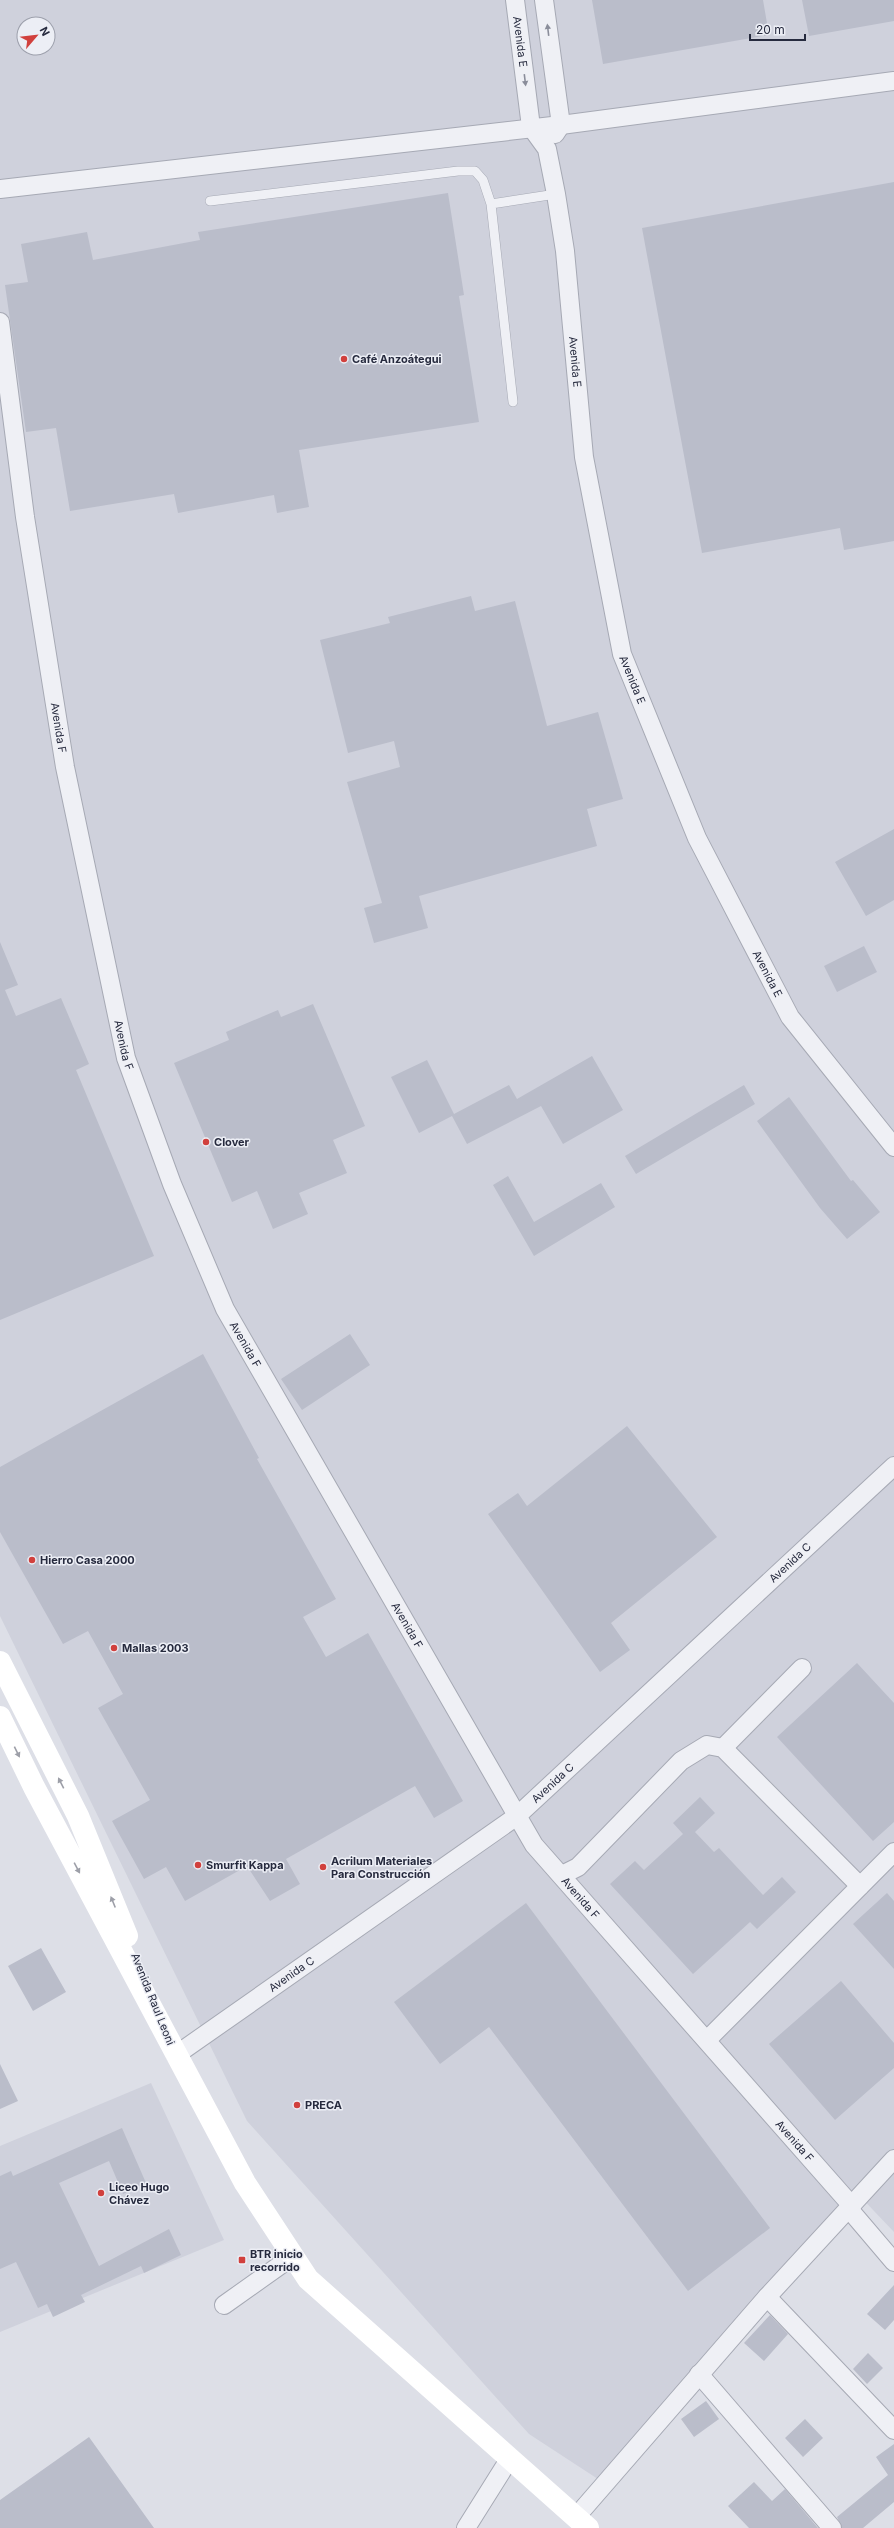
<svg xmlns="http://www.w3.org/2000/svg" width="894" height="2528" font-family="Inter,sans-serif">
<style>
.built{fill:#cfd1dc;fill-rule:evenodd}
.building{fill:#babdca}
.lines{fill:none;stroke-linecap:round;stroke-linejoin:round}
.lane-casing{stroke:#a6a9b4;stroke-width:10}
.street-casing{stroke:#a6a9b4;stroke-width:20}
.lane{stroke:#eff0f5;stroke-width:9}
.street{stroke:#eff0f5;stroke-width:18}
.secondary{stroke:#fff;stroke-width:22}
.oneway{fill:#8a8d9a}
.oneway2{fill:#9d9fa8}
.poi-dot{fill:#d1403d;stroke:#eceef5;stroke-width:1.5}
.labels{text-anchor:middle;stroke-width:3;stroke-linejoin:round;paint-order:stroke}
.street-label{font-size:11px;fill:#262a3e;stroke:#eceef5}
.poi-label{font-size:11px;font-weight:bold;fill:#262a3e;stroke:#eceef5;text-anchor:start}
</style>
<rect width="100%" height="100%" fill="#dddfe7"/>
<path class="built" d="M0 0H894V2232L855 2191 604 2483 529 2434 247 2121 0 1616ZM24 24H48V48H24Z
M151 2083 224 2240 0 2332V2146Z"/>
<path class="building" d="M592 0H763L769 35 603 64Z
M802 0H894V21L809 36Z
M894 182V541L844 550 840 528 702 553 642 228Z
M448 193 464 295 459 296 479 422 299 450 309 507 277 513 274 495 178 513 174 494 70 511 56 428 26 432 5 285 28 282 21 244 87 232 93 260 200 240 198 232Z
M471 596 475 611 515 601 547 726 598 712 623 799 587 809 597 846 419 896 428 928 374 943 364 908 382 903 347 782 400 767 394 741 348 753 320 640 390 623 388 617Z
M894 829V900L866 916 835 862Z
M0 942 18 985 5 990 16 1016 61 998 89 1064 76 1070 154 1256 0 1320Z
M864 946 877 972 837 992 824 966Z
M313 1004 365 1126 333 1140 347 1173 299 1193 308 1214 273 1229 257 1191 232 1202 174 1063 229 1040 226 1032 278 1010 281 1017Z
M592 1056 623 1110 563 1144 541 1106 467 1144 452 1116 419 1133 391 1077 427 1060 454 1114 509 1085 517 1099Z
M744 1085 755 1104 636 1174 625 1156Z
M789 1097 851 1181 853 1180 880 1212 847 1239 820 1208 757 1121Z
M508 1176 534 1222 601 1183 615 1207 534 1256 493 1185Z
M350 1334 370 1365 302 1410 281 1379Z
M203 1354 259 1458 257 1459 336 1599 303 1617 326 1657 368 1633 463 1801 434 1818 415 1786 286 1859 300 1884 270 1901 247 1866 185 1901 166 1867 144 1879 112 1821 150 1800 98 1708 123 1694 88 1631 63 1644 0 1532V1467Z
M627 1426 717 1537 611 1623 630 1650 600 1672 488 1514 518 1493 527 1506Z
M857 1663 894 1703V1822L873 1841 777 1737Z
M700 1797 715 1813 695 1832 714 1852 719 1848 763 1895 782 1877 796 1892 757 1929 750 1922 693 1974 610 1884 635 1861 644 1870 683 1834 673 1823Z
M887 1893 894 1901V1969L853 1924Z
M526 1903 770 2228 688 2291 489 2027 440 2064 394 2002Z
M41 1948 66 1992 33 2011 8 1966Z
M841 1981 894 2043V2068L835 2120 769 2044Z
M0 2064 18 2101 0 2109Z
M122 2128 146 2183 123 2194 109 2161 59 2183 99 2266 169 2229 181 2255 144 2273 141 2266 81 2295 85 2302 53 2317 47 2304 38 2308 16 2262 0 2269V2176L11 2171 13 2176Z
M894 2285V2320L885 2330 867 2314Z
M770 2315 788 2334 764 2361 744 2343Z
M868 2353 883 2368 867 2384 853 2369Z
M706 2401 719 2419 694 2437 681 2419Z
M805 2419 823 2438 803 2457 785 2438Z
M89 2437 154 2528H0V2500Z
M894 2444V2502L863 2528H842L837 2517 888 2475 876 2457Z
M754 2482 772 2501 785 2489 818 2528H749L728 2506Z"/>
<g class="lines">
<defs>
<path id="lane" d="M210 201 458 171H475L483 180 491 204 513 402
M491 204 556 194"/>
<g id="street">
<path id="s1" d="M515 0 531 127 547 149 556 194 565 251 584 457 622 654 697 838 790 1017 894 1147"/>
<path d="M544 0 561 125 555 134"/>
<path d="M0 189 561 125 894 81"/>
<path id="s2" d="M0 322 25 517 65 767 126 1058 172 1184 225 1309 534 1845 852 2206"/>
<path d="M723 1748 802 1668"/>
<path d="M562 1875 578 1867 681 1761 707 1745 723 1748 860 1886"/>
<path d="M707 2040 894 1852"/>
<path id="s3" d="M176 2055 517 1816 894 1466"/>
<path d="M849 2209 894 2262"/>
<path d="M767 2297 894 2430"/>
<path d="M224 2305 293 2256"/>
<path d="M699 2374 832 2528"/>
<path d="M576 2517 767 2297 894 2159"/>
<path d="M466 2528 510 2458"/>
</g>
</defs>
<use href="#lane" class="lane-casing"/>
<use href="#street" class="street-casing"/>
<use href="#lane" class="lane"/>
<use href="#street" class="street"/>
<path class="secondary" d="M0 1662 78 1816 127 1936
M0 1717 34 1787 245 2183 308 2279 588 2528"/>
</g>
<defs><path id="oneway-solid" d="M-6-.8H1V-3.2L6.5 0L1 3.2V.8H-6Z"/></defs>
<g class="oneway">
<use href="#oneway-solid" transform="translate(548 30) rotate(-97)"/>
<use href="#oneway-solid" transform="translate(525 80) rotate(83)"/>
</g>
<g class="oneway2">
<use href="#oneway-solid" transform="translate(17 1752) rotate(64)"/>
<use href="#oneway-solid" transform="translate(61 1783) rotate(-117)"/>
<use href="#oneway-solid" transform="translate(77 1868) rotate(62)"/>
<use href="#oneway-solid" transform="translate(113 1902) rotate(-112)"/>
</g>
<g class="poi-dot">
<circle cx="344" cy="359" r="4"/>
<circle cx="206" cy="1142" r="4"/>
<circle cx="32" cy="1560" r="4"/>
<circle cx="114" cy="1648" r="4"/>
<circle cx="198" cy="1865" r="4"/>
<circle cx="323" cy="1867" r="4"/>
<circle cx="297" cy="2105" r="4"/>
<circle cx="101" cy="2193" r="4"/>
<rect x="238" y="2256" width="8" height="8" rx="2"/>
</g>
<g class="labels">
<g class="street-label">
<text dy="4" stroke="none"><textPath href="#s1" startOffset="42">Avenida E</textPath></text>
<text dy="4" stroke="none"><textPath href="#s1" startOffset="370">Avenida E</textPath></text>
<text dy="4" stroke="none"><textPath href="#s1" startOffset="694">Avenida E</textPath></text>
<text dy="4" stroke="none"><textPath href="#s2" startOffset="410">Avenida F</textPath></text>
<text dy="4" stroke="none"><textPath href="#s1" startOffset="1018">Avenida E</textPath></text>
<text dy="4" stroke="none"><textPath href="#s2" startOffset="734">Avenida F</textPath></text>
<text dy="4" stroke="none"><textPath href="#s2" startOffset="1058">Avenida F</textPath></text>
<text dy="4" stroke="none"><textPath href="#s3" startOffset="789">Avenida C</textPath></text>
<text dy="4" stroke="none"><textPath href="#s2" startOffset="1382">Avenida F</textPath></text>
<text dy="4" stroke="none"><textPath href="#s3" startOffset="465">Avenida C</textPath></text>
<text dy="4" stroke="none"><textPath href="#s2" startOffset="1706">Avenida F</textPath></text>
<text dy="4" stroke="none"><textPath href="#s3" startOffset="141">Avenida C</textPath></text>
<text transform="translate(153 1999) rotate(68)" y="4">Avenida Raul Leoni</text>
<text dy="4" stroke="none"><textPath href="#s2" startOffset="2030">Avenida F</textPath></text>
</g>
<g class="poi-label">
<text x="352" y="363">Café Anzoátegui</text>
<text x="214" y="1146">Clover</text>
<text x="40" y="1564">Hierro Casa 2000</text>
<text x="122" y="1652">Mallas 2003</text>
<text x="331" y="1865">Acrilum Materiales<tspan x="331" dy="13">Para Construcción</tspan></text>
<text x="206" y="1869">Smurfit Kappa</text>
<text x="305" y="2109">PRECA</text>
<text x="109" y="2191">Liceo Hugo<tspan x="109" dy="13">Chávez</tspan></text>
<text x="250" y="2258">BTR inicio<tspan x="250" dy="13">recorrido</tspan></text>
</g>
</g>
<g transform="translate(36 36) rotate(62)"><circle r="19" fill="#eceef5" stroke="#9da0ac"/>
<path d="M0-3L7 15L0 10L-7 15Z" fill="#d1403d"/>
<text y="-6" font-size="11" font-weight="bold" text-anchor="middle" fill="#262a3e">N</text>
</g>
<path d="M750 34v6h55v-6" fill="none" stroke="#262a3e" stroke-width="2"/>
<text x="756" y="34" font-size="12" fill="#262a3e" stroke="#eceef5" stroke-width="3" paint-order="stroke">20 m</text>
</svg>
